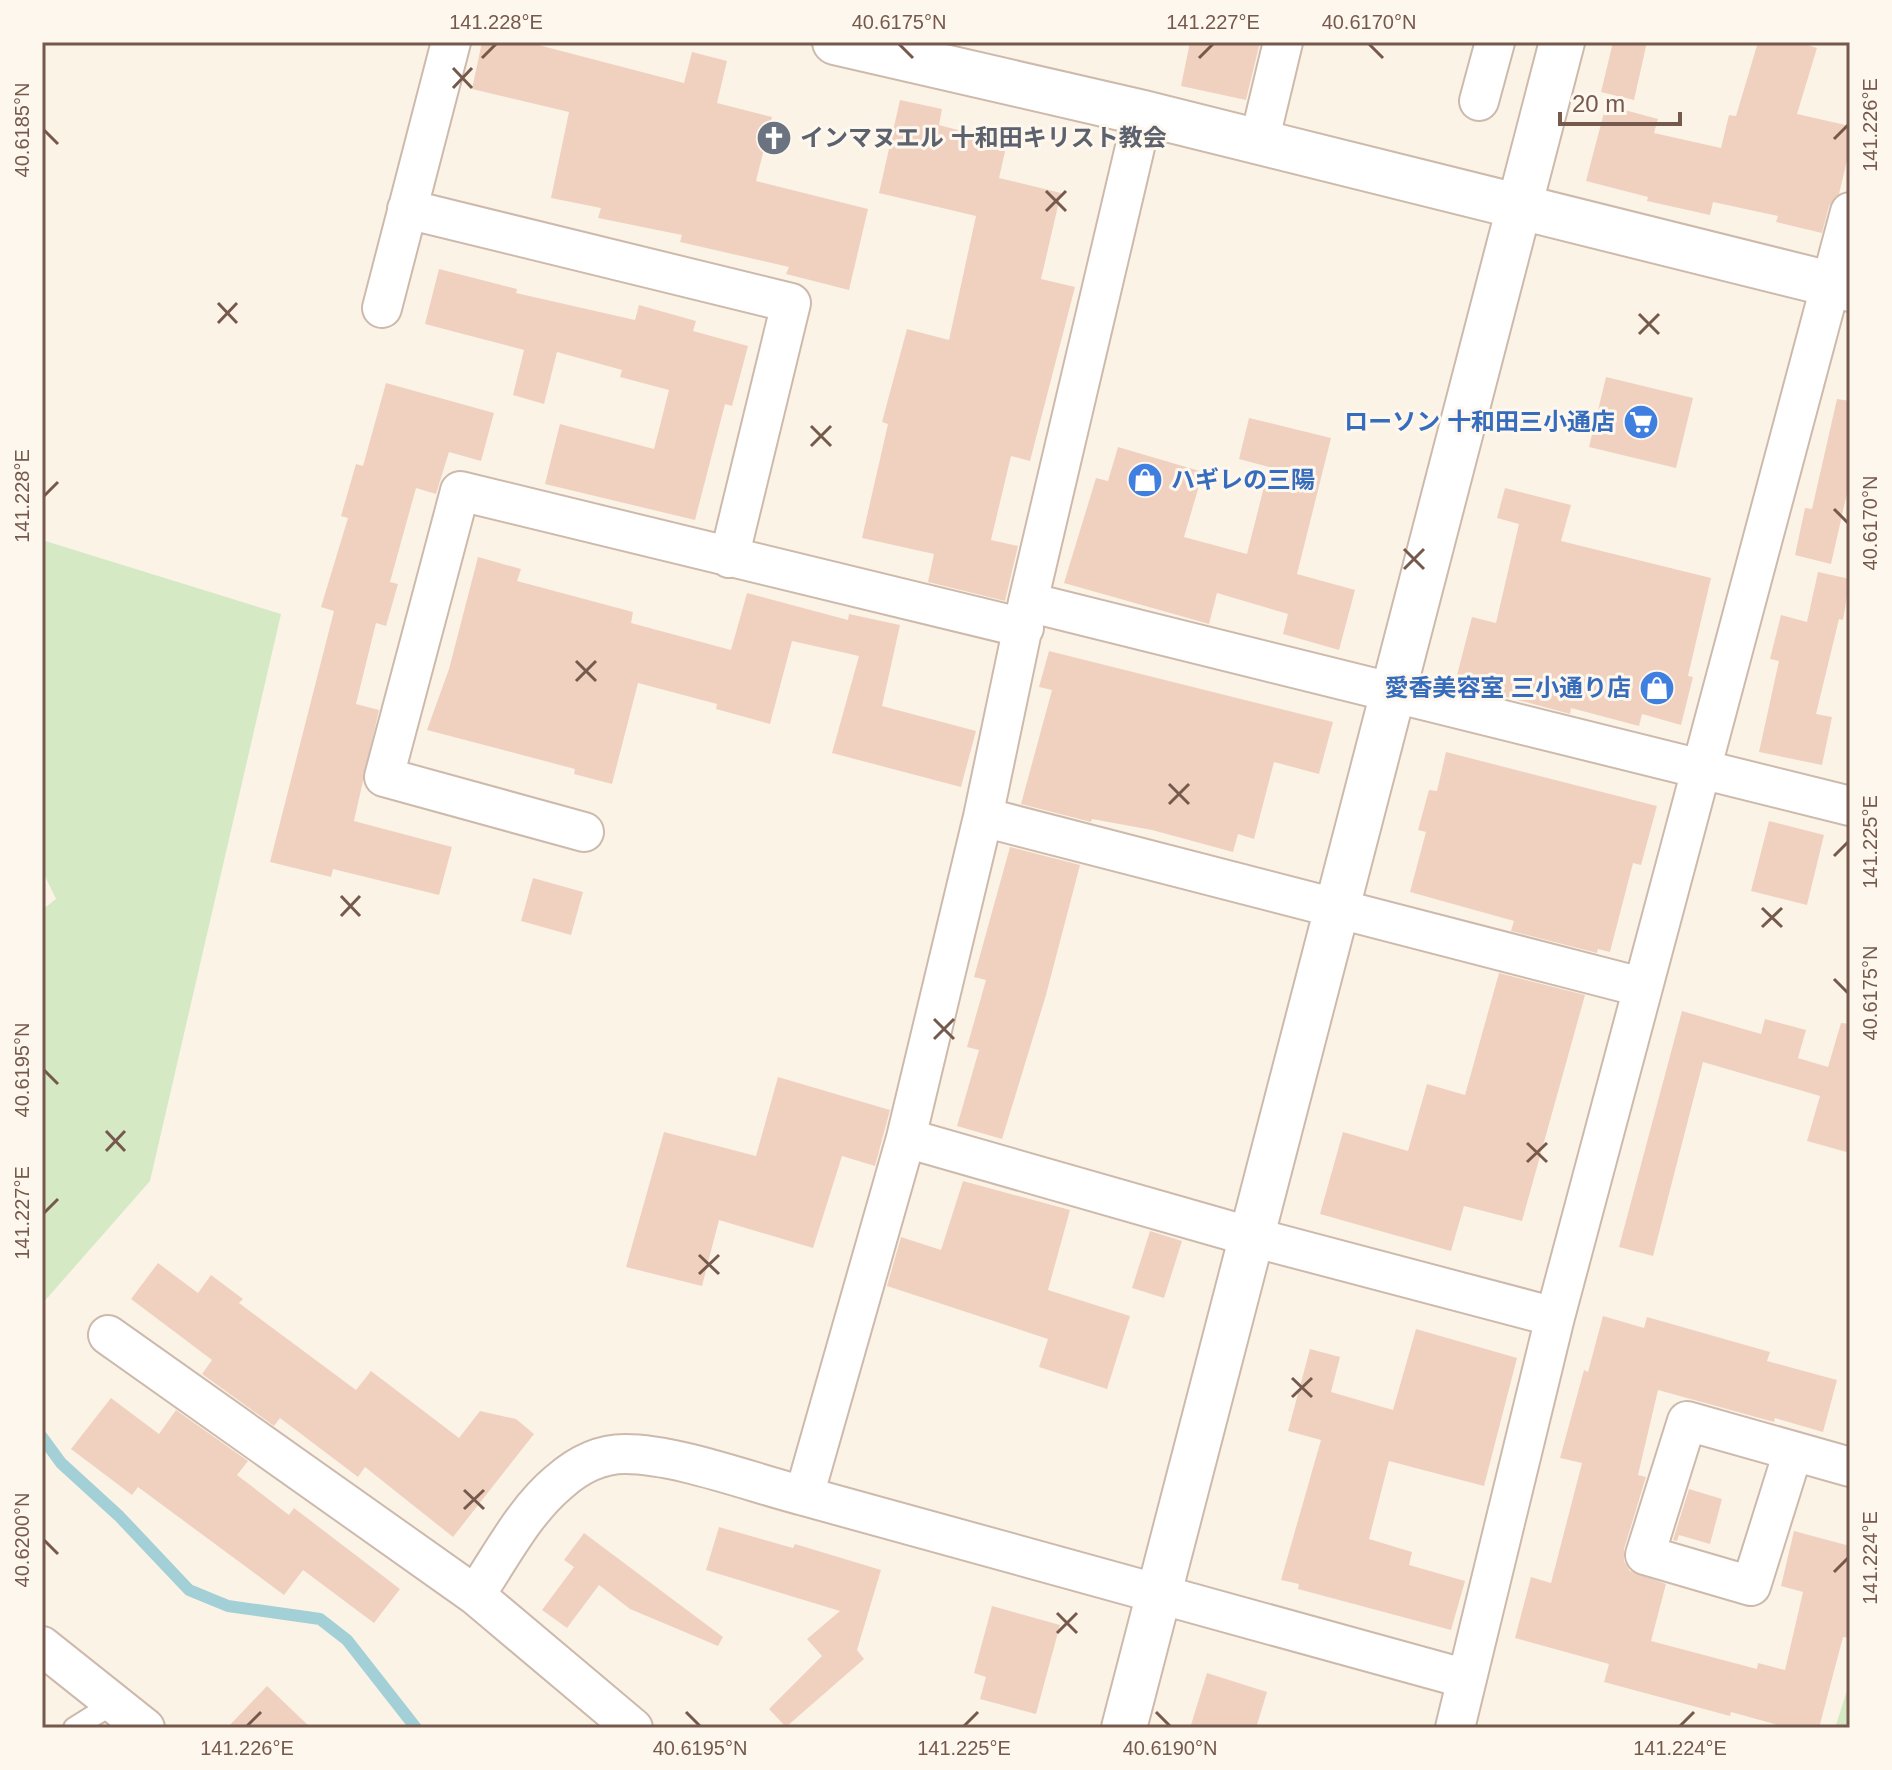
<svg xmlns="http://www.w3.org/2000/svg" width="1892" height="1770" font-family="Helvetica,'Noto Sans JP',sans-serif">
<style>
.green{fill:#d5e9c5}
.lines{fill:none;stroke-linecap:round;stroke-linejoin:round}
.stream{stroke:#a2d0d6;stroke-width:12}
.building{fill:#f0d1bf}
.service-casing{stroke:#cdbaad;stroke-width:24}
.minor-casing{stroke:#cdbaad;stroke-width:42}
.tertiary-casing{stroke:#cdbaad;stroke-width:48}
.service{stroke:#fff;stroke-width:20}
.minor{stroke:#fff;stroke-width:38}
.tertiary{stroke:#fff;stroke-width:44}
.ticks{fill:none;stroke:#75594c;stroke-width:3}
.labels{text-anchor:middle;stroke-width:6;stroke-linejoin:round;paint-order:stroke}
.worship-label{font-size:24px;font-weight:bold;fill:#5b616d;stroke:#fef7ed;text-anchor:start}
.shop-label{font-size:24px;font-weight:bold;fill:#366cbe;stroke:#fef7ed;text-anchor:end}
.neatline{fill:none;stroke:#75594c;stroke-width:3}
.ticks-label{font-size:20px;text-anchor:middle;fill:#75594c}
</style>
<rect width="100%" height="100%" fill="#fcf3e7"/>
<path class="green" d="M42 540 281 614 150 1181 42 1304V910L56 899 42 870Z
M1850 1681V1728H1835Z"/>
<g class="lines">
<path class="stream" d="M42 1437 61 1463 119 1516 189 1590 228 1606 320 1619 347 1640 416 1728"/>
</g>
<path class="building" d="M482 42H527L684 83 692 52 727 61 717 103 772 117 756 181 868 209 849 290 786 274 789 267 680 242 682 235 598 218 601 208 551 198 569 112 472 89Z
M1190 42H1260L1246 100 1181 86Z
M1613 42H1647L1634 100 1601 92Z
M1758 42H1798L1817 48 1797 114 1850 126V148L1839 194 1829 206 1822 233 1776 222 1778 216 1713 202 1710 215 1647 201 1648 197 1586 181 1606 105 1658 119 1654 133 1721 148 1729 115 1736 116Z
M900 100 942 109 939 125 1007 143 999 178 1061 193 1041 279 1075 287 1030 461 1011 456 991 540 1018 546 1005 601 928 582 934 554 862 538 888 424 882 422 907 329 949 340 976 216 879 193Z
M439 269 517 289 516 293 635 320 639 305 696 321 693 331 748 346 732 406 725 404 695 520 545 484 560 424 654 449 669 390 620 377 622 370 557 352 544 404 513 395 524 350 425 324Z
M1606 377 1693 398 1676 468 1589 447Z
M386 383 494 413 481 461 449 452 436 494 416 488 390 582 398 584 386 626 376 623 356 704 379 710 354 821 452 847 439 895 333 869 331 877 270 862 334 611 321 607 348 518 341 516 356 464 363 466Z
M1837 399 1850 401V480L1831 564 1795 555 1805 508 1812 509Z
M1249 418 1331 438 1297 574 1355 590 1339 650 1283 634 1288 614 1217 593 1209 624 1064 583 1096 478 1108 481 1118 447 1203 472 1184 537 1247 554 1269 467 1239 459Z
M1505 488 1571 505 1561 541 1711 578 1688 676 1693 677 1681 725 1642 714 1639 726 1571 708 1570 714 1455 683 1472 617 1496 623 1519 524 1497 518Z
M478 557 521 569 517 581 633 612 631 623 731 650 747 593 848 620 849 614 900 625 882 706 976 731 961 787 832 753 859 656 792 641 770 724 716 709 717 704 638 683 612 784 574 774 575 769 427 730 449 669Z
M1818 572 1850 579 1843 620 1839 619 1816 714 1832 717 1822 765 1759 752 1779 661 1770 659 1781 615 1807 622Z
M1049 651 1333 722 1319 774 1274 762 1254 839 1238 834 1233 852 1152 830 1092 819 1091 822 1021 804 1052 690 1039 687Z
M1446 752 1657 806 1641 865 1633 863 1610 952 1598 949 1597 953 1511 931 1514 921 1410 892 1426 832 1418 830 1429 790 1437 791Z
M1769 821 1824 835 1807 905 1751 891Z
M1010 847 1080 865 1046 995 1002 1139 957 1126 979 1050 967 1047 986 980 974 977Z
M533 878 583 892 571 935 521 921Z
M1499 973 1585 995 1522 1221 1464 1206 1451 1251 1320 1214 1343 1132 1408 1151 1427 1084 1465 1095Z
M1682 1011 1761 1034 1765 1019 1806 1030 1798 1058 1828 1067 1841 1023 1850 1024V1153L1807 1141 1820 1096 1703 1062 1653 1256 1619 1247Z
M778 1077 890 1110 875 1166 842 1156 813 1248 719 1220 702 1286 626 1267 664 1132 756 1156Z
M963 1181 1070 1210 1048 1290 1130 1316 1107 1389 1039 1367 1048 1339 887 1286 901 1237 941 1250Z
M1150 1231 1182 1241 1164 1298 1132 1288Z
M158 1263 198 1293 211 1275 243 1299 239 1303 356 1390 371 1371 459 1438 480 1411 516 1419 534 1434 453 1537 365 1467 358 1477 280 1418 274 1426 202 1374 212 1360 131 1299Z
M1603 1316 1644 1328 1647 1317 1770 1352 1767 1361 1837 1380 1823 1432 1775 1418 1774 1422 1658 1390 1638 1475 1646 1477 1624 1549V1561L1630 1571 1666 1584 1651 1641 1757 1669 1758 1663 1785 1670 1803 1592 1781 1586 1794 1531 1850 1546V1638L1843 1637 1819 1728H1789L1731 1712 1730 1716 1604 1682 1609 1664 1515 1638 1531 1577 1551 1583 1582 1463 1560 1458 1584 1370 1588 1372Z
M1416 1329 1517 1358 1484 1486 1389 1461 1369 1539 1412 1552 1409 1565 1465 1581 1451 1630 1298 1589 1299 1584 1281 1580 1321 1440 1288 1431 1310 1349 1340 1357 1331 1392 1393 1410Z
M111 1398 159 1434 176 1410 248 1461 237 1475 289 1515 294 1508 400 1589 374 1623 303 1570 284 1595 138 1487 132 1495 71 1449Z
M1689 1489 1722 1499 1710 1544 1679 1535 1677 1541 1673 1540Z
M719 1527 793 1548 795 1544 881 1570 857 1650 864 1659 786 1727 769 1709 822 1656 807 1639 840 1611 706 1570Z
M584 1533 723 1637 718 1646 630 1609 599 1585 567 1628 542 1610 574 1567 564 1560Z
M992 1606 1060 1625 1036 1714 980 1699 986 1677 974 1673Z
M1207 1673 1267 1692 1256 1728H1190Z
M267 1686 311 1728H227Z"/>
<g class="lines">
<defs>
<path id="service" d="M74 1728 114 1703"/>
<path id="minor" d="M1479 101 1495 42
M1143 113 1028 602 983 817 906 1138 804 1496 1467 1679
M1259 142 1283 42
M407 209 791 303 729 558
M382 308 451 42
M1028 602 1850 806
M983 817 1641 987
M584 832 384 777 460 491 1024 628
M906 1138 1252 1237 1555 1317
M108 1335 475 1595 633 1728
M1793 1452 1751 1586 1645 1555 1687 1421 1850 1467
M475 1595C501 1557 524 1511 559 1482 577 1466 600 1454 625 1454 677 1454 753 1483 804 1496
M42 1646 145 1728
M1455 1728 1555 1317 1850 212"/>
<path id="tertiary" d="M835 42 1143 113 1850 289
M1124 1728 1562 42"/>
</defs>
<use href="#service" class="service-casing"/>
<use href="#minor" class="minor-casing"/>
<use href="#tertiary" class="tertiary-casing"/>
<use href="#service" class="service"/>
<use href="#minor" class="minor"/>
<use href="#tertiary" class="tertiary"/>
</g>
<path class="ticks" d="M899 44 913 58M1369 44 1383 58M482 58 496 44M1199 58 1213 44M453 68 472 88M453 88 472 68M44 130 58 144M1834 139 1848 125M1046 191 1066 211M1046 211 1066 191M218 303 237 323M1639 314 1659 334M218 323 237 303M1639 334 1659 314M811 426 831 446M811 446 831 426M44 496 58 482M1834 509 1848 523M1404 549 1424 569M1404 569 1424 549M576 661 596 681M576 681 596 661M1169 784 1189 804M1169 804 1189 784M1834 856 1848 842M341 896 360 916M1762 908 1782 927M341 916 360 896M1762 927 1782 908M1834 979 1848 993M934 1019 954 1039M934 1039 954 1019M44 1070 58 1084M106 1131 125 1151M1527 1143 1547 1162M106 1151 125 1131M1527 1162 1547 1143M44 1213 58 1199M699 1255 719 1274M699 1274 719 1255M1292 1378 1312 1397M1292 1397 1312 1378M464 1490 484 1509M464 1509 484 1490M44 1540 58 1554M1834 1572 1848 1558M1057 1613 1077 1633M1057 1633 1077 1613M686 1712 700 1726M1156 1712 1170 1726M247 1726 261 1712M964 1726 978 1712M1680 1726 1694 1712"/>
<defs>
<symbol id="church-disc" viewBox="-11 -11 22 22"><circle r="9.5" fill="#6b7280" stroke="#fef7ed"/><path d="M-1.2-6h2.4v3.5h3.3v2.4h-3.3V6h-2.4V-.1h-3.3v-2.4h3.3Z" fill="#fff"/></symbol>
<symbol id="supermarket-disc" viewBox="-11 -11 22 22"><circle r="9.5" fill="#3f7fe0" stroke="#fef7ed"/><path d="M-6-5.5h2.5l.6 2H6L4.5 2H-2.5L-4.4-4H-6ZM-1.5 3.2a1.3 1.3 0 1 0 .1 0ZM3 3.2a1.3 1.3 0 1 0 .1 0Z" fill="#fff"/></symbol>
<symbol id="shop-disc" viewBox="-11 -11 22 22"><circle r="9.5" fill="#3f7fe0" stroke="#fef7ed"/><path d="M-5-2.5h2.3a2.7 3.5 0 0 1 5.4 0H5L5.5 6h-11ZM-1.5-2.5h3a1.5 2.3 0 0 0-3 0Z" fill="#fff"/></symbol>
</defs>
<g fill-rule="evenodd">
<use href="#church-disc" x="754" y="118" width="40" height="40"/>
<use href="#supermarket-disc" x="1621" y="402" width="40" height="40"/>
<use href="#shop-disc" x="1125" y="460" width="40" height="40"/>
<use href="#shop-disc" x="1637" y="668" width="40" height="40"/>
</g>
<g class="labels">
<g class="worship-label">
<text x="800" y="146">インマヌエル 十和田キリスト教会</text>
</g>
<g class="shop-label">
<text x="1615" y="430">ローソン 十和田三小通店</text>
<text x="1171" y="488" text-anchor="start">ハギレの三陽</text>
<text x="1631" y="696">愛香美容室 三小通り店</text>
</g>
</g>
<rect width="1892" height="1770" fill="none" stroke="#fef7ed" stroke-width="88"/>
<path d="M1560 112v12h120v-12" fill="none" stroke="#75594c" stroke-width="4"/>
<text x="1572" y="112" font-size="24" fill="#75594c" stroke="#fef7ed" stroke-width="6" paint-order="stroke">20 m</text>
<rect x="44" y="44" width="1804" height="1682" class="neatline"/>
<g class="ticks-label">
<text x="496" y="29">141.228°E</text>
<text x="899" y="29">40.6175°N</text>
<text x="1213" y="29">141.227°E</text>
<text x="1369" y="29">40.6170°N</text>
<text transform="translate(1870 125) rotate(-90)" y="7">141.226°E</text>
<text transform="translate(22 130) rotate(-90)" y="7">40.6185°N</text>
<text transform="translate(22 496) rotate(-90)" y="7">141.228°E</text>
<text transform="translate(1870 523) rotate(-90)" y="7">40.6170°N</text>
<text transform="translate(1870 842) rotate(-90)" y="7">141.225°E</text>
<text transform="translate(1870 993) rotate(-90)" y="7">40.6175°N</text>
<text transform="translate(22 1070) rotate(-90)" y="7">40.6195°N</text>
<text transform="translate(22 1213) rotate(-90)" y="7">141.227°E</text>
<text transform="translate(22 1540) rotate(-90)" y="7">40.6200°N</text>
<text transform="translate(1870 1558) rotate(-90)" y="7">141.224°E</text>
<text x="247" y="1755">141.226°E</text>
<text x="700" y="1755">40.6195°N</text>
<text x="964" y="1755">141.225°E</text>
<text x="1170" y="1755">40.6190°N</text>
<text x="1680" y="1755">141.224°E</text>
</g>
</svg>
